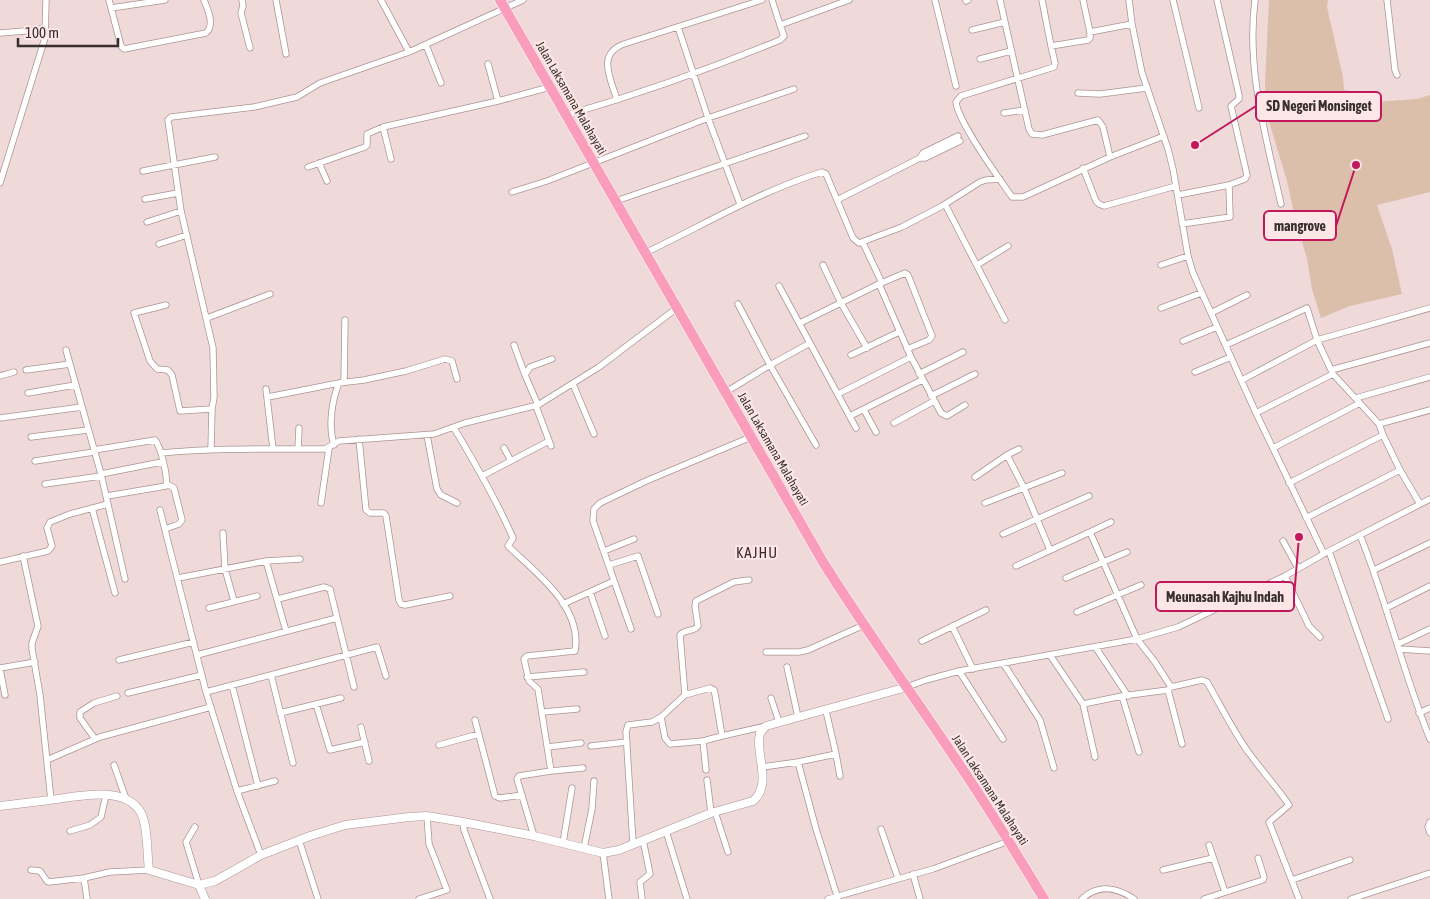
<svg xmlns="http://www.w3.org/2000/svg" width="1430" height="899" font-family="'Asap Condensed',sans-serif">
<style>
.green{fill:#dcbfab}
.lines{fill:none;stroke-linecap:round;stroke-linejoin:round}
.street-casing{stroke:#aa9594;stroke-width:7}
.secondary-casing{stroke:#aa9594;stroke-width:9}
.highway-casing{stroke:#fff;stroke-width:11}
.street{stroke:#fff;stroke-width:5.5}
.secondary{stroke:#fff;stroke-width:8}
.highway{stroke:#fa9cbb;stroke-width:10}
.labels{text-anchor:middle;stroke-width:4.5;stroke-linejoin:round;paint-order:stroke}
.street-label{font-size:12px;fill:#382f2f;stroke:#fde6e6}
.quarter-label{font-size:15px;letter-spacing:1px;fill:#3a2929;stroke:#fde6e6}
.leader{fill:none;stroke:#c2185b;stroke-width:2}
.callout-dot{fill:#c2185b;stroke:#fde6e6;stroke-width:2}
.callout{fill:#fde6e6;stroke:#c2185b;stroke-width:2}
.callout-label{font-size:14px;text-anchor:middle;font-weight:bold;fill:#382f2f}
</style>
<rect width="100%" height="100%" fill="#f0d9d9"/>
<path class="green" d="M1269 0H1328L1327 7 1343 77 1344 90 1354 92 1358 103 1417 99 1430 95V192L1377 205 1392 249 1402 294 1350 306 1321 318 1312 289 1307 258 1296 223 1287 181 1267 115 1265 82Z"/>
<g class="lines">
<defs>
<path id="street" d="M109 0 121 46 124 49 206 33C215 25 208 10 204 0
M242 0 243 6 241 13 250 48
M276 0 286 54
M381 0 409 52
M772 0 780 25 849 0
M935 0 956 86
M1000 0 1029 129 1032 134 1042 135 1098 120 1103 127 1110 157
M1042 0 1051 46
M1083 0 1090 32
M1129 0 1132 24 1142 73 1168 149 1173 169 1188 256 1193 273 1256 413 1324 554
M1173 0 1199 108
M1255 0C1246 69 1266 137 1281 204
M1387 0 1395 70 1397 75
M966 1 968 0
M111 8 165 0
M1132 24 1090 32V38L1088 40 1051 46 1055 63 1054 67 961 96 956 102C958 122 999 178 1012 197H1023L1110 157 1164 136
M678 27 708 118 740 204
M972 30 1005 22
M0 33 37 30 45 27
M426 45 441 83
M980 59 1011 51
M488 64 498 101 550 87
M1078 93 1100 94 1147 88
M617 100C611 79 596 54 624 44L762 0
M1004 113 1025 110
M567 115C639 94 710 69 780 40L784 36 780 25
M383 127 391 159
M920 158H925L960 141
M319 163 327 181
M308 167 365 147 367 145V134L383 127 498 101
M1083 168 1096 201 1099 204 1104 206 1176 186
M143 171 215 157
M0 183 45 38 46 0
M512 192 547 181 708 118 794 89
M1178 195 1229 185 1245 179 1247 175 1231 106 1239 99V95L1217 0
M145 199 178 193
M837 200 920 158 923 153 958 136
M616 201 805 136
M945 204 1005 320
M147 222 181 211
M1182 224 1230 217 1229 185
M863 243 882 283
M159 244 187 235
M645 253C704 225 760 191 822 172L826 174 853 238 859 243 902 227 942 206 980 182 986 180 1000 179
M823 265 841 303 867 348
M977 265 1008 246
M1161 265 1188 256
M879 284 911 357 941 413 947 416 965 405
M779 286 856 428
M738 304 770 365 816 445
M166 305 134 313 150 361 157 369 168 370 172 375 180 411 212 409
M1161 308 1201 293
M1211 313 1247 295
M207 318 270 294
M800 323 879 284 905 273 908 275 932 336 929 340 907 349
M1183 341 1217 327
M514 345 525 375 538 405
M1226 345 1307 308 1317 340 1333 374 1379 424 1383 435 1400 470 1420 504
M66 350 101 474 125 579
M851 355 899 332
M26 370 70 364
M1331 370 1430 343
M1195 372 1231 357
M919 374 963 352
M525 375 530 367 552 359
M0 376 14 372
M1242 380 1317 340 1430 308
M344 382 345 320
M573 384 594 434
M266 389 273 449
M726 392 770 365 810 343
M28 393 75 385
M838 394 911 357
M931 396 975 374
M268 397 339 383 364 380 406 371 445 359 452 361 457 379
M1356 398 1430 377
M536 406 551 446
M864 410 876 432
M1256 413 1333 374
M850 416 922 380
M0 418 82 407
M894 423 934 401
M1379 424 1430 410
M454 428C475 463 496 499 513 538L508 546C536 573 583 607 575 651L527 656 524 659 529 681 538 689 551 771 519 776 517 779 534 836
M427 435 437 489 441 495 457 503
M31 437 88 430
M359 439 366 510 370 513H384L386 516 399 600 401 604 405 605 450 596
M334 445C328 426 332 400 339 383
M504 448 511 461
M1273 448 1360 403
M211 449 212 409 214 397 213 348 181 211 168 120 171 117 254 107 297 97 320 83 409 52 523 0
M298 449 299 428
M94 450 155 440C161 447 168 477 166 486L107 496
M161 453C216 448 271 449 325 449L339 441 434 434 465 423 538 405 599 367 677 308
M1007 455 1024 488 1050 550
M35 461 94 452
M101 474 162 462
M482 476 549 441
M975 477 1007 455 1019 449
M1289 483 1383 435
M45 484 101 476
M321 503 329 448
M985 503 1062 473
M92 508 115 593
M160 510 206 692 237 791 261 855
M1306 518 1400 470
M165 529 179 524 182 520 174 488 167 484
M1090 532 1111 522
M223 533 225 569 234 601
M1003 534 1089 496
M1360 535C1387 602 1403 673 1430 739
M1283 541 1298 568
M604 551 634 539
M1329 551 1388 719
M23 556 38 626 32 643V649L40 695 51 800
M266 561 286 631
M0 562 48 551 52 546 47 528 50 522 70 514 108 504
M609 565 638 556 658 614
M1016 566 1090 532 1137 639 1155 662 1171 687
M1374 570 1430 543
M1285 576 1309 626 1320 637
M178 578 266 561 300 559
M1066 578 1127 552
M590 592 605 636
M278 599 324 587 330 589 354 687
M563 604 614 581
M209 608 257 596
M1386 608 1430 586
M1077 612 1141 585
M952 626 973 669
M631 629 593 521 594 509 600 503 646 481 751 437
M922 641 986 610
M1398 644 1430 629
M1096 648 1128 696
M1399 649 1430 651
M766 652H799L808 650 864 625
M197 655 337 618
M1050 655 1083 704 1095 757
M119 660 194 642
M1003 663 1040 720 1054 768
M787 667 798 717
M0 668 35 662
M0 669 5 695
M959 671 1003 739
M271 675 293 763
M527 677 584 672
M232 685 258 786
M907 687 926 680 959 671 1137 639 1178 627 1285 576 1329 551 1430 499
M1168 690 1182 744
M206 692 377 647 386 676
M128 693 202 675
M685 695 680 635C685 629 694 632 698 626L695 606 696 601 734 582 749 580
M1122 696 1139 752
M771 698 779 722
M316 704 330 750 365 742
M1083 704 1122 696 1168 690 1171 687 1202 680 1207 682C1221 706 1233 731 1249 753 1262 771 1277 787 1289 805L1269 822 1299 899
M543 712 577 709
M280 713 341 698
M1419 713 1430 708
M475 720 495 796 500 798 522 795
M361 727 369 761
M722 736 766 726
M95 739 80 718V712L94 703 117 696
M703 741 706 770
M439 745 479 734
M591 746 627 742
M548 747 581 743
M836 754 840 776
M47 760 100 737 211 707
M798 762 816 829 838 899
M114 765 126 799
M762 767 798 762 836 754 826 711
M551 771 583 768
M707 780 711 813
M237 791 275 781
M715 812 728 852
M463 822 464 830 490 899
M1430 822 1428 827 1430 833
M195 827 186 842 199 885
M881 829 898 878
M70 831 90 825 101 817 106 795
M666 831 687 899
M299 840 318 899
M563 843 572 788
M633 843 626 732 628 725 652 722 661 717 685 695 710 688 714 690 715 694 722 736 703 741 670 744 665 738 661 717
M1209 845 1225 892
M584 848 592 809 594 781
M603 853 609 899
M31 870 40 871 47 881 49 882 84 878 110 872 149 870
M1163 870 1213 858
M913 874 920 899
M84 878 87 899
M1292 880 1350 860
M419 899 447 890 429 844 427 816
M642 899 640 882 650 874 643 840
M828 899 933 869 1009 841
M1082 899C1098 884 1117 887 1134 899
M1204 899 1263 880 1264 877 1258 858
M1351 899 1430 873"/>
<path id="secondary" d="M0 806C17 804 33 802 50 800 76 797 125 784 141 813 148 826 147 855 149 870L199 885 205 899
M199 885 215 881 261 855 310 836 345 825 409 817 427 816 463 822 534 836 603 853 619 850 711 813 753 801C771 786 758 759 759 740L760 733 766 726 907 687"/>
<path id="highway" d="M500 0 823 562C866 631 914 696 959 764 989 808 1016 853 1044 899"/>
</defs>
<use href="#street" class="street-casing"/>
<use href="#secondary" class="secondary-casing"/>
<use href="#highway" class="highway-casing"/>
<use href="#street" class="street"/>
<use href="#secondary" class="secondary"/>
<use href="#highway" class="highway"/>
</g>
<g class="labels">
<g class="street-label">
<text transform="translate(571 98) rotate(60)" y="4">Jalan Laksamana Malahayati</text>
<text transform="translate(773 449) rotate(60)" y="4">Jalan Laksamana Malahayati</text>
<text transform="translate(990 790) rotate(57)" y="4">Jalan Laksamana Malahayati</text>
</g>
<g class="quarter-label">
<text x="757" y="558">KAJHU</text>
</g>
</g>
<path class="leader" d="M1195 145L1256 106M1356 165L1336 226M1299 537L1294 597"/>
<g class="callout-dot">
<circle cx="1195" cy="145" r="5"/>
<circle cx="1356" cy="165" r="5"/>
<circle cx="1299" cy="537" r="5"/>
</g>
<g class="callout">
<rect x="1256" y="92" width="125" height="29" rx="5"/>
<rect x="1264" y="211" width="72" height="29" rx="5"/>
<rect x="1156" y="582" width="138" height="29" rx="5"/>
</g>
<g class="callout-label">
<text x="1319" y="111">SD Negeri Monsinget</text>
<text x="1300" y="231">mangrove</text>
<text x="1225" y="602">Meunasah Kajhu Indah</text>
</g>
<path d="M18 38v8h100v-8" fill="none" stroke="#382f2f" stroke-width="2.5"/>
<text x="25" y="38" font-size="15" fill="#382f2f" stroke="#fde6e6" stroke-width="4" paint-order="stroke">100 m</text>
</svg>
